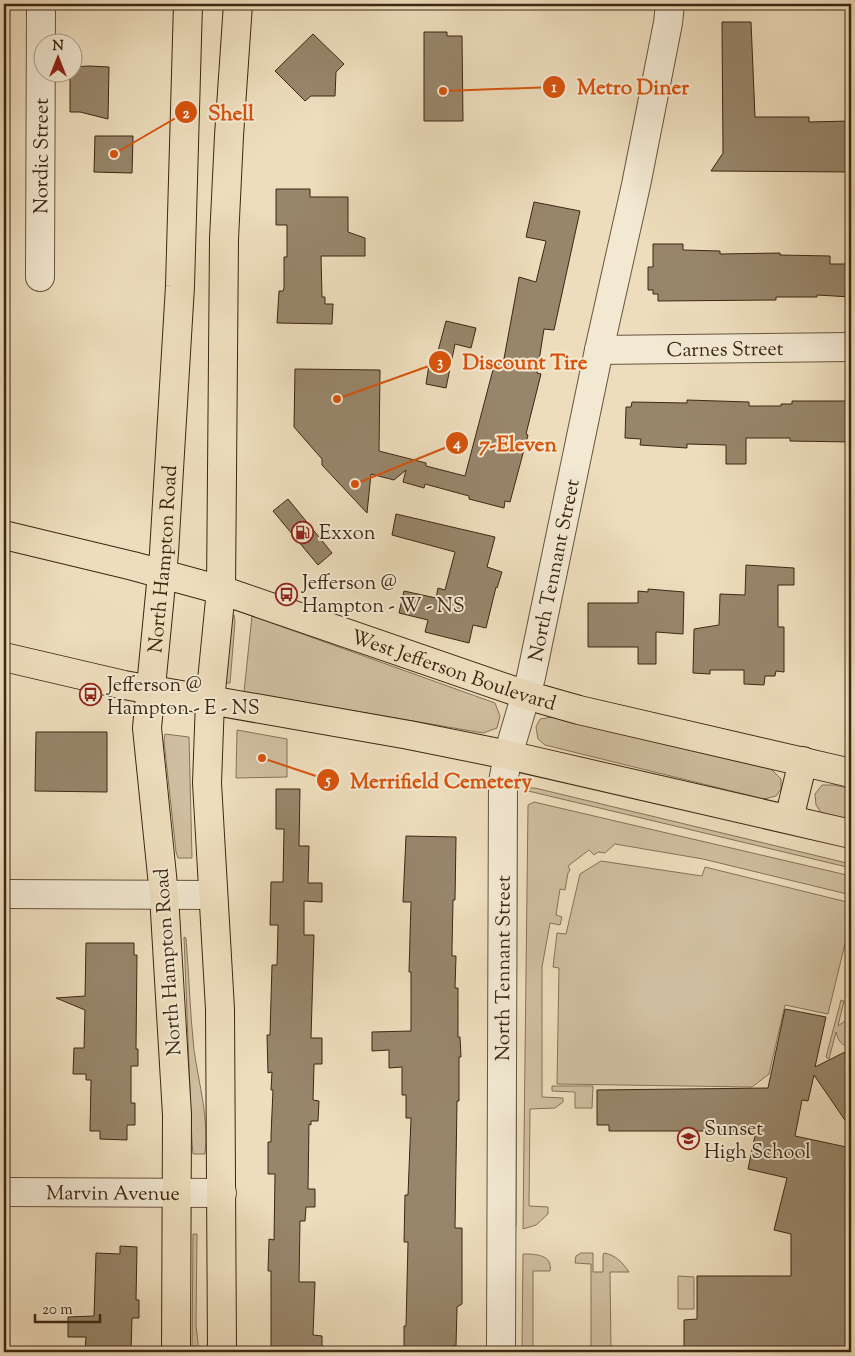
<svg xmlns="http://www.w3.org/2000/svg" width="855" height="1356" font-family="'Sorts Mill Goudy',serif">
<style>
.green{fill:#cfbe9f;stroke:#867259}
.building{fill:#98866b;stroke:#3c2713}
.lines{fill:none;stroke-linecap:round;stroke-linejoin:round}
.minor-casing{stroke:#68543d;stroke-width:30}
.major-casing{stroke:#3c2713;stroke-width:30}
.minor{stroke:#f3e9d3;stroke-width:28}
.major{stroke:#edddbc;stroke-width:28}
.labels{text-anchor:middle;stroke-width:4;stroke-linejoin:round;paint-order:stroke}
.street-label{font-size:20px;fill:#3c2713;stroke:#f3e9d3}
.poi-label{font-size:20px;fill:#3c2713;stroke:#f3e9d3;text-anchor:start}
.leader{fill:none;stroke:#d7540d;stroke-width:2}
.callout-dot{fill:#d7540d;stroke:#f3e9d3;stroke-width:2}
.mark-label{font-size:15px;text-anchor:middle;font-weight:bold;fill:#fff}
.callout-label{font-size:21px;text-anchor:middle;font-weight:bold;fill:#d7540d;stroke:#f3e9d3;stroke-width:4;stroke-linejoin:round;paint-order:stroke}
</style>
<rect width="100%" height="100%" fill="#edddbc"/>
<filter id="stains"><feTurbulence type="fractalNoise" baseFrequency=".004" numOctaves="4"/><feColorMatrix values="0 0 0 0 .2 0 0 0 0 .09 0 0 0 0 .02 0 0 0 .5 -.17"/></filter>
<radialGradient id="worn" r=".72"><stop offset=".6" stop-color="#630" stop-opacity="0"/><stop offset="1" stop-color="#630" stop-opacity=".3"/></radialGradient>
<path class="green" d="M234 615 235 622 230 683H224L230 621Z
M252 616 495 703 500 716 497 728 483 733 244 692Z
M553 717 771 769 781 779V789L776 796 764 799 545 745 538 739 536 727 540 719Z
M237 730 287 739V777L236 778Z
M165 734 189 737 192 858H178L176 852 164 741Z
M822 785H834L851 789V820L822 814 816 805 815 794Z
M529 788H535L851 864V868L524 790Z
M517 796 516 1225 511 1215 513 803Z
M534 802 851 876V895L703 859 615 844 605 853 598 852 594 855 589 850 568 866 570 870 568 873 565 890 560 889 556 915 562 917 560 925 550 923 542 967V1097L563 1098V1102L555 1108 530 1109 529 1206 548 1207V1214L536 1225 523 1229 528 805Z
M601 861 702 876 705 867 851 903V919L828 1014 785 1005 769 1074 752 1087 557 1084 559 968 553 967 557 933 566 934 580 874Z
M184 937 186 938C189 975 190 1013 194 1050 199 1085 209 1118 205 1154H193L192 1142Z
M841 1000 844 1001 838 1026 845 1021 851 1019V1047C841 1046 838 1040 836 1032L829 1059 826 1057Z
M552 1086H593L592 1108H575V1092L552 1091Z
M193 1234H197L196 1325 199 1352H192Z
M581 1253H593V1272H603V1256L604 1253C616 1255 623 1263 629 1272H610L611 1352H591V1264L575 1263 576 1256Z
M523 1254C534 1254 553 1254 550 1271H533V1352H522Z
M678 1276 694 1277V1309H678Z"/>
<path class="building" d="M722 22H751L755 117H809V122L851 121V172L711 171 723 153Z
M424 32H447V36H462L463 121H424Z
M313 34 344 64 336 72 335 96H311L305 101 275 71Z
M89 66 109 67 108 119 80 112H70V72H72V67Z
M95 136H133L132 173 94 172Z
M276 189H310V197H348V232L365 238V256H321L322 297H325V304H333L332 324 277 323 279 291H283L284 288V257H287V225H276Z
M534 202 580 211 554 330 544 329 537 373 541 374 526 434 528 435 510 502 505 501 504 508 469 499V496L425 484 424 488 403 482 406 470 394 480 371 474 367 513 322 465V459L294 427 295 369 380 370 379 451 426 463V466L465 476 495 362 503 364 519 277 536 282 546 241 526 237Z
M653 244H683V250L720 251V254L780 253V255L830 256V264H851V297L817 295V297H776V300L658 301V294H653V290H648V267H653Z
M446 321 476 328 471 348 455 344 446 388 426 384 429 365 434 366Z
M687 400 749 402V406H781V404H792V401H851V442L790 441V438H746V464H726V445L687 444V448L640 445 641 439 625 438 626 407H631L632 402 687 403Z
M288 499 332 553 318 565 273 511Z
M396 514 495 537 487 567 502 572 497 588 496 587 486 628 473 625 469 643 425 632 428 620 399 613 404 591 436 598 438 588 445 590 455 552 392 535Z
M746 565 794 568V585H778V627H784V672L776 671 775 676H765L764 685 744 684V670H710V674L693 673 694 629 719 625 720 594 745 595Z
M648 589 684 592 683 634 656 632V664H638V647H588V603H638V591L648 592Z
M36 732H107V792L35 791Z
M276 789H300L299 846H309L308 883H322V902L304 901V935H314L311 1038H322V1064H314L313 1100 319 1101 318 1121H311V1125L309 1124 308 1189H315V1207H306L305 1221H300L299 1282H315L313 1335 322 1336V1352H271V1271H268L269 1239 274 1240 275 1174H268V1142H271V1135L273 1090H271L272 1072 268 1073 267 1035H270L272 965H277L278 925H270L271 882H283L284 829H276Z
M406 836 456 837 455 900H453L452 949V956H456L455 988H458V1037H460L461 1057H459V1101H457L455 1228H462V1304L457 1307 456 1346H451V1352H404V1326H406L408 1242H404L405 1195H408L411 1118H406V1095H402V1067L389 1068V1050L372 1051V1032L411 1031V972H409L411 902H403Z
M86 943H134V955H137L136 1049H138V1066H131V1103H135V1125H127V1140L100 1139V1131H90L91 1080H86V1074H73L74 1048H84L85 1010 56 998 85 996Z
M785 1009 826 1017 815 1067 851 1049V1129L814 1075 808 1101 802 1100 795 1136 851 1148V1352H684V1320L697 1319V1276H791V1234L774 1230 787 1178 748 1169 756 1131H609V1125H597V1090L768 1088Z
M120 1246 137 1247 136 1300H139V1318H132L131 1352H85L86 1337H68V1317L94 1316 96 1253 120 1254Z"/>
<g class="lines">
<defs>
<g id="minor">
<path id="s1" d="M40 277 41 4"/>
<path id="s2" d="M599 350 851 347"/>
<path d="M4 894 212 895"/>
<path id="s3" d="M4 1192 222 1193"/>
<path id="s4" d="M501 1352 503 782 508 755 531 677 599 350 636 185 668 23 670 4"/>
</g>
<g id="major">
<path id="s5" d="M4 535 133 566 221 590 526 695 579 710 851 773"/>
<path d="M4 657 124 685 409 735 508 755 851 834"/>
<path d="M789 819 803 761"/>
<path id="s6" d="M176 1352 177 1115 164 895 147 728 164 553 180 286 188 4"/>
<path d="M222 1352 220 1009 207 783 210 701 221 590 224 239 229 136 238 4"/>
</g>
</defs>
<use href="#minor" class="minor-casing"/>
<use href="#major" class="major-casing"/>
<use href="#minor" class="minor"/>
<use href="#major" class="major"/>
</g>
<defs>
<symbol id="fuel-ring" viewBox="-11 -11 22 22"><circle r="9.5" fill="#f3e9d3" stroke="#8f2418" stroke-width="1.5"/><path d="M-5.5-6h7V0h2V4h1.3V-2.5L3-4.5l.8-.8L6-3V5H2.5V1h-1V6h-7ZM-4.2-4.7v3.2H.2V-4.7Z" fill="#8f2418"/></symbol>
<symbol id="bus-ring" viewBox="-11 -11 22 22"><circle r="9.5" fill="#f3e9d3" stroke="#8f2418" stroke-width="1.5"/><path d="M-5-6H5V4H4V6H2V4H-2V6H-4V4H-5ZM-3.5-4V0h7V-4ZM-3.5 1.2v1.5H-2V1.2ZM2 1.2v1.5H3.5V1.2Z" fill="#8f2418"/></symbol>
<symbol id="school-ring" viewBox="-11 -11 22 22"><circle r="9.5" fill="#f3e9d3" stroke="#8f2418" stroke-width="1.5"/><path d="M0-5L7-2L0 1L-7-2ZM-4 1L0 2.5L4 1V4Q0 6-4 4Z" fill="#8f2418"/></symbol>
</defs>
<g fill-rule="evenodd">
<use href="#fuel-ring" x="290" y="520" width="25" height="25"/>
<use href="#bus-ring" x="274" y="582" width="25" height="25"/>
<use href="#bus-ring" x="78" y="682" width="25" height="25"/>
<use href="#school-ring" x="676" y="1126" width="25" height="25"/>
</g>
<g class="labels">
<g class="street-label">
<text dy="7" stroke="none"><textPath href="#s1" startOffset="121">Nordic Street</textPath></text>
<text dy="7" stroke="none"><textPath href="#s2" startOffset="126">Carnes Street</textPath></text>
<text dy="7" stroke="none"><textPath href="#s6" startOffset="795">North Hampton Road</textPath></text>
<text dy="7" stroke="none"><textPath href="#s4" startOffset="788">North Tennant Street</textPath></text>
<text dy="7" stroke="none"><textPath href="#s5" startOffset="470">West Jefferson Boulevard</textPath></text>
<text transform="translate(167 962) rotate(-94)" y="7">North Hampton Road</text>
<text dy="7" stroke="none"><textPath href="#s4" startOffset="384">North Tennant Street</textPath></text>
<text dy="7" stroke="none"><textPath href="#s3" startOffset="109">Marvin Avenue</textPath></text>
</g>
<g class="poi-label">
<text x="319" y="539">Exxon</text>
<text x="302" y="589">Jefferson @<tspan x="302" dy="23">Hampton - W - NS</tspan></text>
<text x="107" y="691">Jefferson @<tspan x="107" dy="23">Hampton - E - NS</tspan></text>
<text x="704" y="1135">Sunset<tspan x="704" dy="23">High School</tspan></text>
</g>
</g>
<path class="leader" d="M443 91L554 87M114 154L186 112M337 399L440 362M355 484L457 443M262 758L328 780"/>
<g class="callout-dot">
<circle cx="443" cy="91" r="5"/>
<circle cx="114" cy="154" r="5"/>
<circle cx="337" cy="399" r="5"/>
<circle cx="355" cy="484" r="5"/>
<circle cx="262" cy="758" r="5"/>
<circle cx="554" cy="87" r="12"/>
<circle cx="186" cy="112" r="12"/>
<circle cx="440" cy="362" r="12"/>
<circle cx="457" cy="443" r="12"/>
<circle cx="328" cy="780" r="12"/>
</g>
<g class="mark-label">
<text x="554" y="92">1</text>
<text x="186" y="118">2</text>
<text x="440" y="367">3</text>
<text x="457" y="448">4</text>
<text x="328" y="785">5</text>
</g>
<g class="callout-label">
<text x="633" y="94">Metro Diner</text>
<text x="231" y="120">Shell</text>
<text x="525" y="369">Discount Tire</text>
<text x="518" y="451">7-Eleven</text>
<text x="441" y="788">Merrifield Cemetery</text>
</g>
<rect width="855" height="1356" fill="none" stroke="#edddbc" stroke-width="20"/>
<rect x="5" y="5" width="845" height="1346" fill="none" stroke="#3c2713" stroke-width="2.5"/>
<rect x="10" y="10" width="835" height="1336" fill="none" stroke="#3c2713"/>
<g transform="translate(58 58)"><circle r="24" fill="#f3e9d3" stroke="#aa9b86"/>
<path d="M0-4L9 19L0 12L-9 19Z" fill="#8f2418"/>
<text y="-8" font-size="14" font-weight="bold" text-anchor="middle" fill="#3c2713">N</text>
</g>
<path d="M35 1314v8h65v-8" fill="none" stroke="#3c2713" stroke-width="2.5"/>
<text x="42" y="1314" font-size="15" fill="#3c2713" stroke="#f3e9d3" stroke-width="4" paint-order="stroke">20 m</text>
<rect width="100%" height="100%" filter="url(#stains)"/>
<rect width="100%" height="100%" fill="url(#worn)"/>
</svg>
